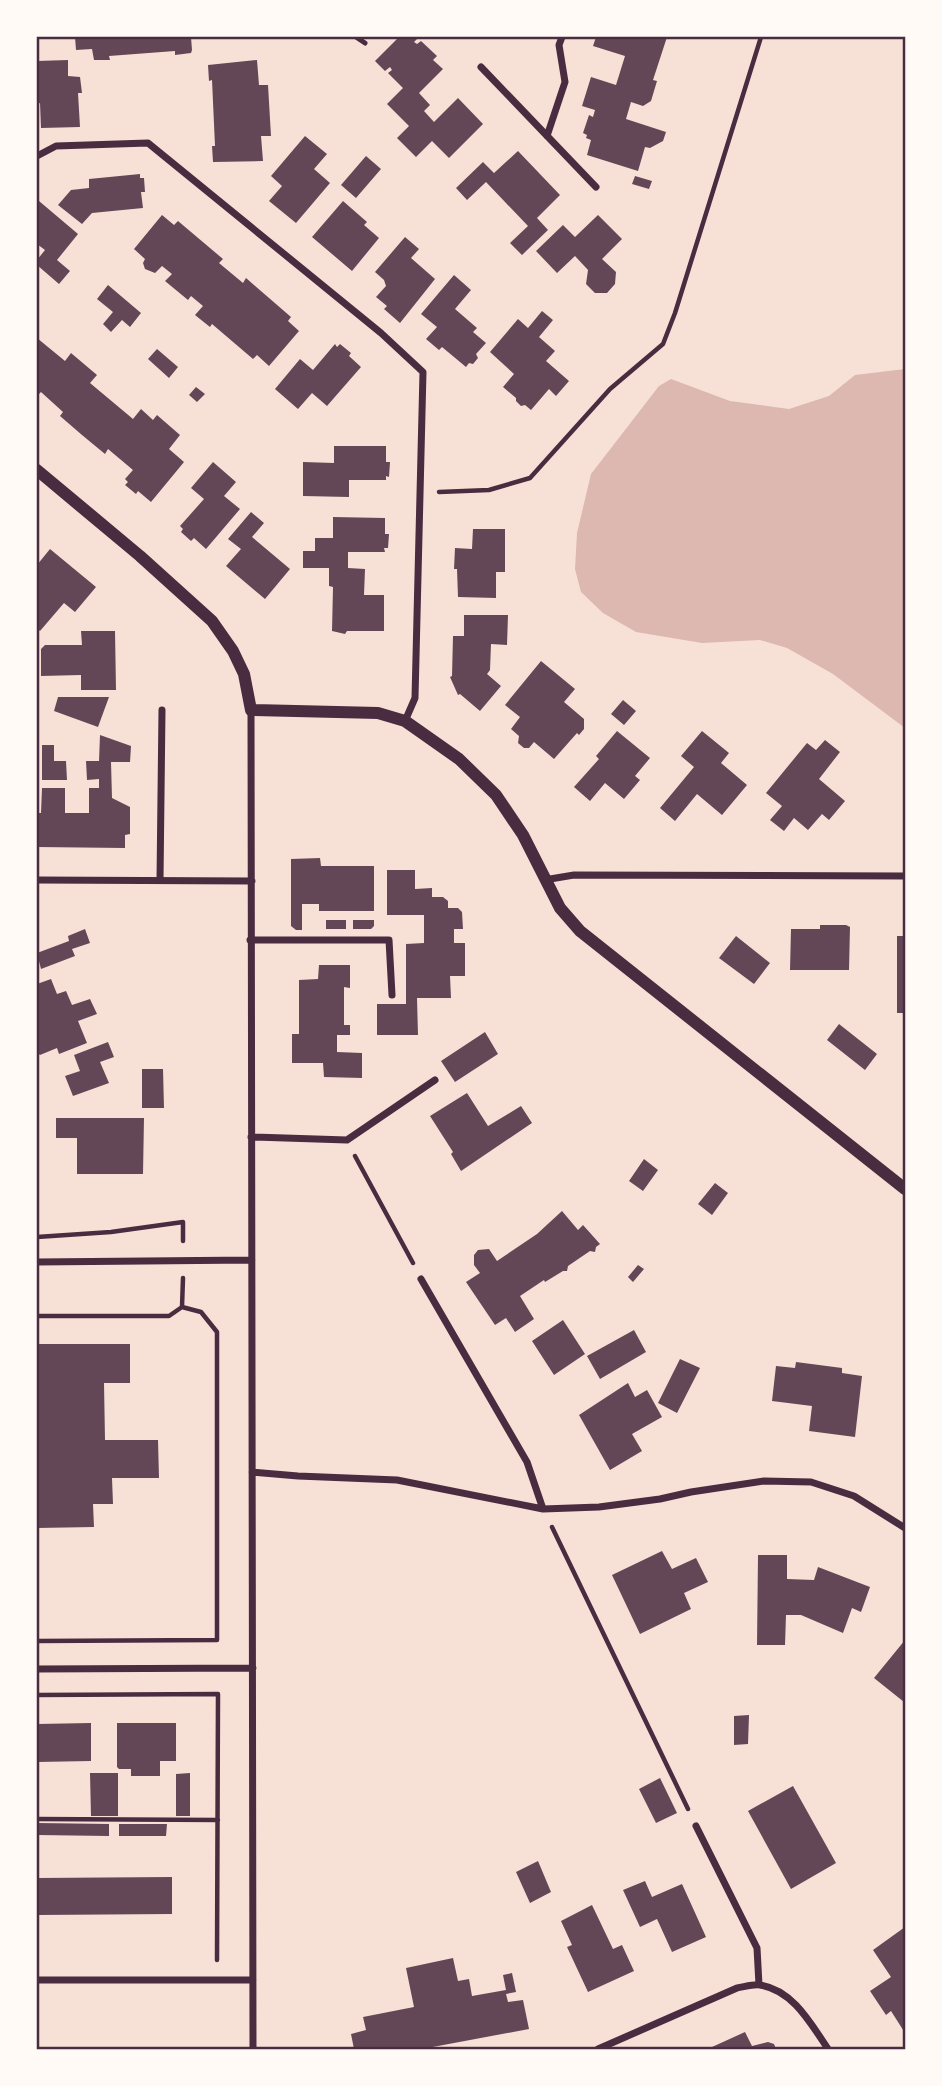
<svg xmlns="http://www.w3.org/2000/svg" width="942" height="2086" font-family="Overpass,sans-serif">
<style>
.water{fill:#dcb8b0}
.building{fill:#644757}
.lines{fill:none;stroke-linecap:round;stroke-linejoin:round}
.path{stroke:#4a2c40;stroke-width:4.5}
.service{stroke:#4a2c40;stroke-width:5}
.minor{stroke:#4a2c40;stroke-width:7}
.tertiary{stroke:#4a2c40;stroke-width:12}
.neatline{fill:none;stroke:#4a2c40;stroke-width:2.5}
</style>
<rect width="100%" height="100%" fill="#f7e1d7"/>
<path class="water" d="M905 369V728L833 674 787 648 760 640 702 643 636 632 603 613 581 592 575 569 577 533 591 474 659 386 671 379 730 401 789 409 829 396 855 375Z"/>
<path class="building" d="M75 37H191L192 50 191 53 175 55V51L109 56 110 60H94L92 49 76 50Z
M399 37H419L414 42 417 44 421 41 437 56 433 60 443 69 419 93 430 105 424 111 434 122 458 98 483 124 449 158 432 141 416 157 397 138 409 126 387 104 403 88 388 73 392 70 390 67 385 71 375 61Z
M596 37H667L653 80 657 81 651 101 643 106 631 102 626 119 666 132 663 141 650 148 645 147 638 171 587 155 591 140 586 138 587 135 583 133 589 115 593 117 595 110 582 106 591 77 616 85 625 56 593 46Z
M68 60V76L80 77 82 93H78L80 127 41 128 40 103 37 104V61Z
M257 60 259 85H268L271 136H261L263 161 213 162 212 146H215L212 80 209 81 208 65Z
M305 136 327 154 314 169 330 183 296 223 269 201 282 186 271 176Z
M518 151 560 195 537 218 548 230 522 255 510 243 528 226 486 182 467 200 456 188 483 162 494 173Z
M366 156 381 169 356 198 341 185Z
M140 174V178H144L145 192H141L143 208 92 213 82 224 58 205 71 190 89 188V179Z
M635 176 652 181 649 189 632 184Z
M39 201 78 234 57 260 70 271 59 284 37 265V260L45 250 37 244V203Z
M343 201 367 222 364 225 379 238 352 271 312 237Z
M162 215 174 225 178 221 223 259 219 263 243 283 246 278 291 317 288 321 299 331 269 366 257 355 253 359 212 324 210 327 195 315 203 306 191 296 188 300 165 281 172 274 162 266 155 273 145 269 143 263 145 259 134 249Z
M598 215 622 239 602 259 616 272 615 284 607 293H595L586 284 588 270 575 256 557 273 536 251 563 225 575 237Z
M405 237 419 249 411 258 435 279 400 323 384 309 387 306 376 297 386 286 384 280 375 272Z
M454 275 471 290 455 309 477 328 473 332 486 343 476 354 478 358 473 364 469 363 466 367 442 347 439 350 426 339 437 327 421 314Z
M108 285 141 313 130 327 122 320 111 332 103 324 113 312 97 299Z
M542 311 553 320 539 337 555 351 546 361 569 381 556 396 549 389 531 410 525 405 521 406 516 401V398L503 387 514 374 490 352 518 319 528 328Z
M37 338 65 361 71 353 97 375 90 383 133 419 141 409 153 420 157 415 180 435 169 449 184 462 151 502 138 491 136 494 125 485 128 482 125 479 133 470 108 449 105 454 82 435 60 416 63 412 41 392 37 396Z
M335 344 337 347 340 344 351 353 349 356 361 367 327 406 312 393 298 409 275 389 300 359 313 370Z
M157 349 178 367 169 378 148 359Z
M196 387 205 394 197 402 189 395Z
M334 446H386V462H390L389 477 386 476V480H349V497L303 496V462L334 463Z
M213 462 236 482 224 496 240 509 206 549 194 538 191 541 181 532 183 529 180 526 204 499 191 488Z
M251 512 264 523 252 537 290 569 265 599 226 566 241 549 228 539Z
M333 517 385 518V534H389L388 548H384L385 552H348V568L365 569 364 595H384V631H347L345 634 332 631 333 587 329 586V568H303V551H315V538H333Z
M473 529H505V572H496V598L458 597 457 569H454L455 548 472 549Z
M50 549 96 587 75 612 64 603 40 631 37 628V565Z
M464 615H508L507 645 491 644 490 670 487 674 501 686 480 711 460 694 458 695 450 677 452 676 453 636H464Z
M81 631H115L116 690H81V675L41 676V649L45 645H82Z
M541 661 575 689 564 702 584 719V729L579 735 577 733 554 759 534 742 529 748H524L518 743 519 736 511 729 520 717 505 705Z
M58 697H109L98 727 54 711Z
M623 700 636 711 624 725 611 714Z
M617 731 650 758 635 776 640 780 624 799 605 783 590 801 574 787 599 759 596 756Z
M702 731 729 753 721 763 747 785 722 815 697 794 675 821 660 808 694 767 681 756Z
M100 735 131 746 130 762H111L112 798 130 807V834L125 835V848L37 847V813H41L42 788H65V813H89V788H99V779L87 780 86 761H99Z
M825 740 840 752 819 779 845 801 829 820 822 814 808 830 794 818 784 831 770 820 782 806 766 793 807 743 816 750Z
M42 745H54V761H66L67 780H42Z
M320 858 321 866H374V911H319V904H302V930H296L291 926V859Z
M387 870H415V889L432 888V897H443L448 901V908H458L462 912 463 929H454V943H465V976H450L451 998H417L418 1035H377V1004H406V944L424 943V915H387Z
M326 920H346V929H326Z
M353 920H374V926L371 929H353Z
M820 925H846L850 927 849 970H790L791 929H820Z
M85 929 90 943 72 949 75 956 41 969 37 953 69 941 68 936Z
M736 936 770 963 754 984 719 958Z
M897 936H905V1013H897Z
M319 965H350V988L344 987V1025H350V1035H337V1052L362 1053V1078L324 1077 323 1063H292V1034H299V980L318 979Z
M51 979 57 994 66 991 72 1005 90 999 97 1014 78 1021 87 1043 59 1054 57 1048 40 1055 37 1052V984Z
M839 1024 877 1054 865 1070 827 1040Z
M485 1032 498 1054 455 1082 441 1061Z
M108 1042 114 1057 100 1062 109 1083 73 1096 65 1076 80 1071 74 1055Z
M142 1069H163L164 1108H142Z
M467 1093 488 1126 521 1106 532 1123 461 1171 451 1154 453 1152 430 1116Z
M56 1118H144L143 1174H77V1138H56Z
M644 1159 658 1170 643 1191 629 1181Z
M715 1183 728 1193 712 1215 698 1204Z
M562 1211 578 1230 583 1225 600 1244 596 1247 595 1252 590 1251 568 1266 567 1271H563L545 1282 544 1280 520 1296 534 1319 515 1332 506 1318 495 1325 466 1282 480 1273 474 1265V1255L478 1250 489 1249 497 1261 537 1234Z
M638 1265 644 1269 633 1282 628 1277Z
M563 1320 585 1354 554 1375 532 1341Z
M634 1330 646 1352 600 1379 587 1356Z
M37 1344H130V1383H104L105 1440H158L159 1478H112L113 1504H93L94 1527 37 1528Z
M680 1359 700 1368 677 1413 658 1403Z
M796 1362 842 1368V1373L862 1376 855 1437 809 1431 812 1406 772 1401 776 1366 795 1368Z
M628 1383 635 1397 647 1390 662 1417 632 1434 642 1451 610 1470 579 1415Z
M662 1551 672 1569 696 1558 708 1582 684 1593 691 1609 640 1634 612 1575Z
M758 1555H787V1579L814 1580 818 1567 870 1587 861 1612 852 1608 843 1633 801 1615H786L785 1645H757Z
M905 1640V1701L904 1702 874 1678Z
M749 1715 748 1744 734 1745V1716Z
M91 1723V1761L37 1762V1724Z
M117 1723H176V1761H160V1776H131V1769H119L117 1767Z
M90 1773H118V1816H91Z
M190 1773V1816H176V1774Z
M660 1778 677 1813 656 1823 639 1789Z
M793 1786 836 1863 791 1889 748 1811Z
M37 1823 109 1824V1836L37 1835Z
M119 1824H167L166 1836H119Z
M538 1861 551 1892 530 1903 516 1872Z
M172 1877V1914L37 1915V1878Z
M645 1881 652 1897 682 1884 706 1937 672 1952 657 1919 640 1927 623 1890Z
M592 1905 613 1949 622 1945 634 1971 588 1992 567 1947 572 1945 561 1921Z
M905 1927V2033L891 2011 886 2015 870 1991 891 1977 873 1950Z
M453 1958 458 1981 469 1979 472 1996 506 1990 503 1975 512 1973 516 1992 506 1994 508 2002 523 2000 529 2029 422 2049H354L351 2034 366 2030 363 2017 414 2007 406 1968Z
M745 2032 752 2046 768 2042 774 2044 776 2049H713L712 2047Z"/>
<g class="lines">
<path class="path" d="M439 492 489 490 530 478 610 389 663 344 675 313 761 37
M355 1156 413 1263
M37 1237 111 1232 183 1222V1241
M37 1316H169L182 1307 183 1278
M552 1527 688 1809
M37 1641 217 1640V1332L201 1312 182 1307
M37 1695 218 1694 217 1960
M37 1819 218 1820"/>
<path class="service" d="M356 37 365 43"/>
<path class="minor" d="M481 67 596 187
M547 136 565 82 559 45 562 37
M37 156 56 146 148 143 381 333 423 372 415 698 405 721
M251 710 253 2049
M37 880 252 881
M160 880 162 710
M544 880 574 875 905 876
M250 940H389L392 995
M251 1137 347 1140 435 1080
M37 1262 252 1260
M421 1279 527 1462 543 1509
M252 1472 298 1476 397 1480 543 1509 599 1507 660 1499 691 1492 764 1481 811 1482 854 1496 905 1528
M37 1669 253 1668
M696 1826 757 1948 759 1985
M37 1980H253
M598 2049 737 1988C744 1987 753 1984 760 1985 793 1990 811 2024 828 2049"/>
<path class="tertiary" d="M37 470 140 556 212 621 233 651 244 674 251 710 378 713 405 721 459 759 496 795 523 835 560 908 580 931 905 1189"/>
</g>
<rect width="942" height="2086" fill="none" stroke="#fffaf5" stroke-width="77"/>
<rect x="38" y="38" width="866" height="2010" class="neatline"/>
</svg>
